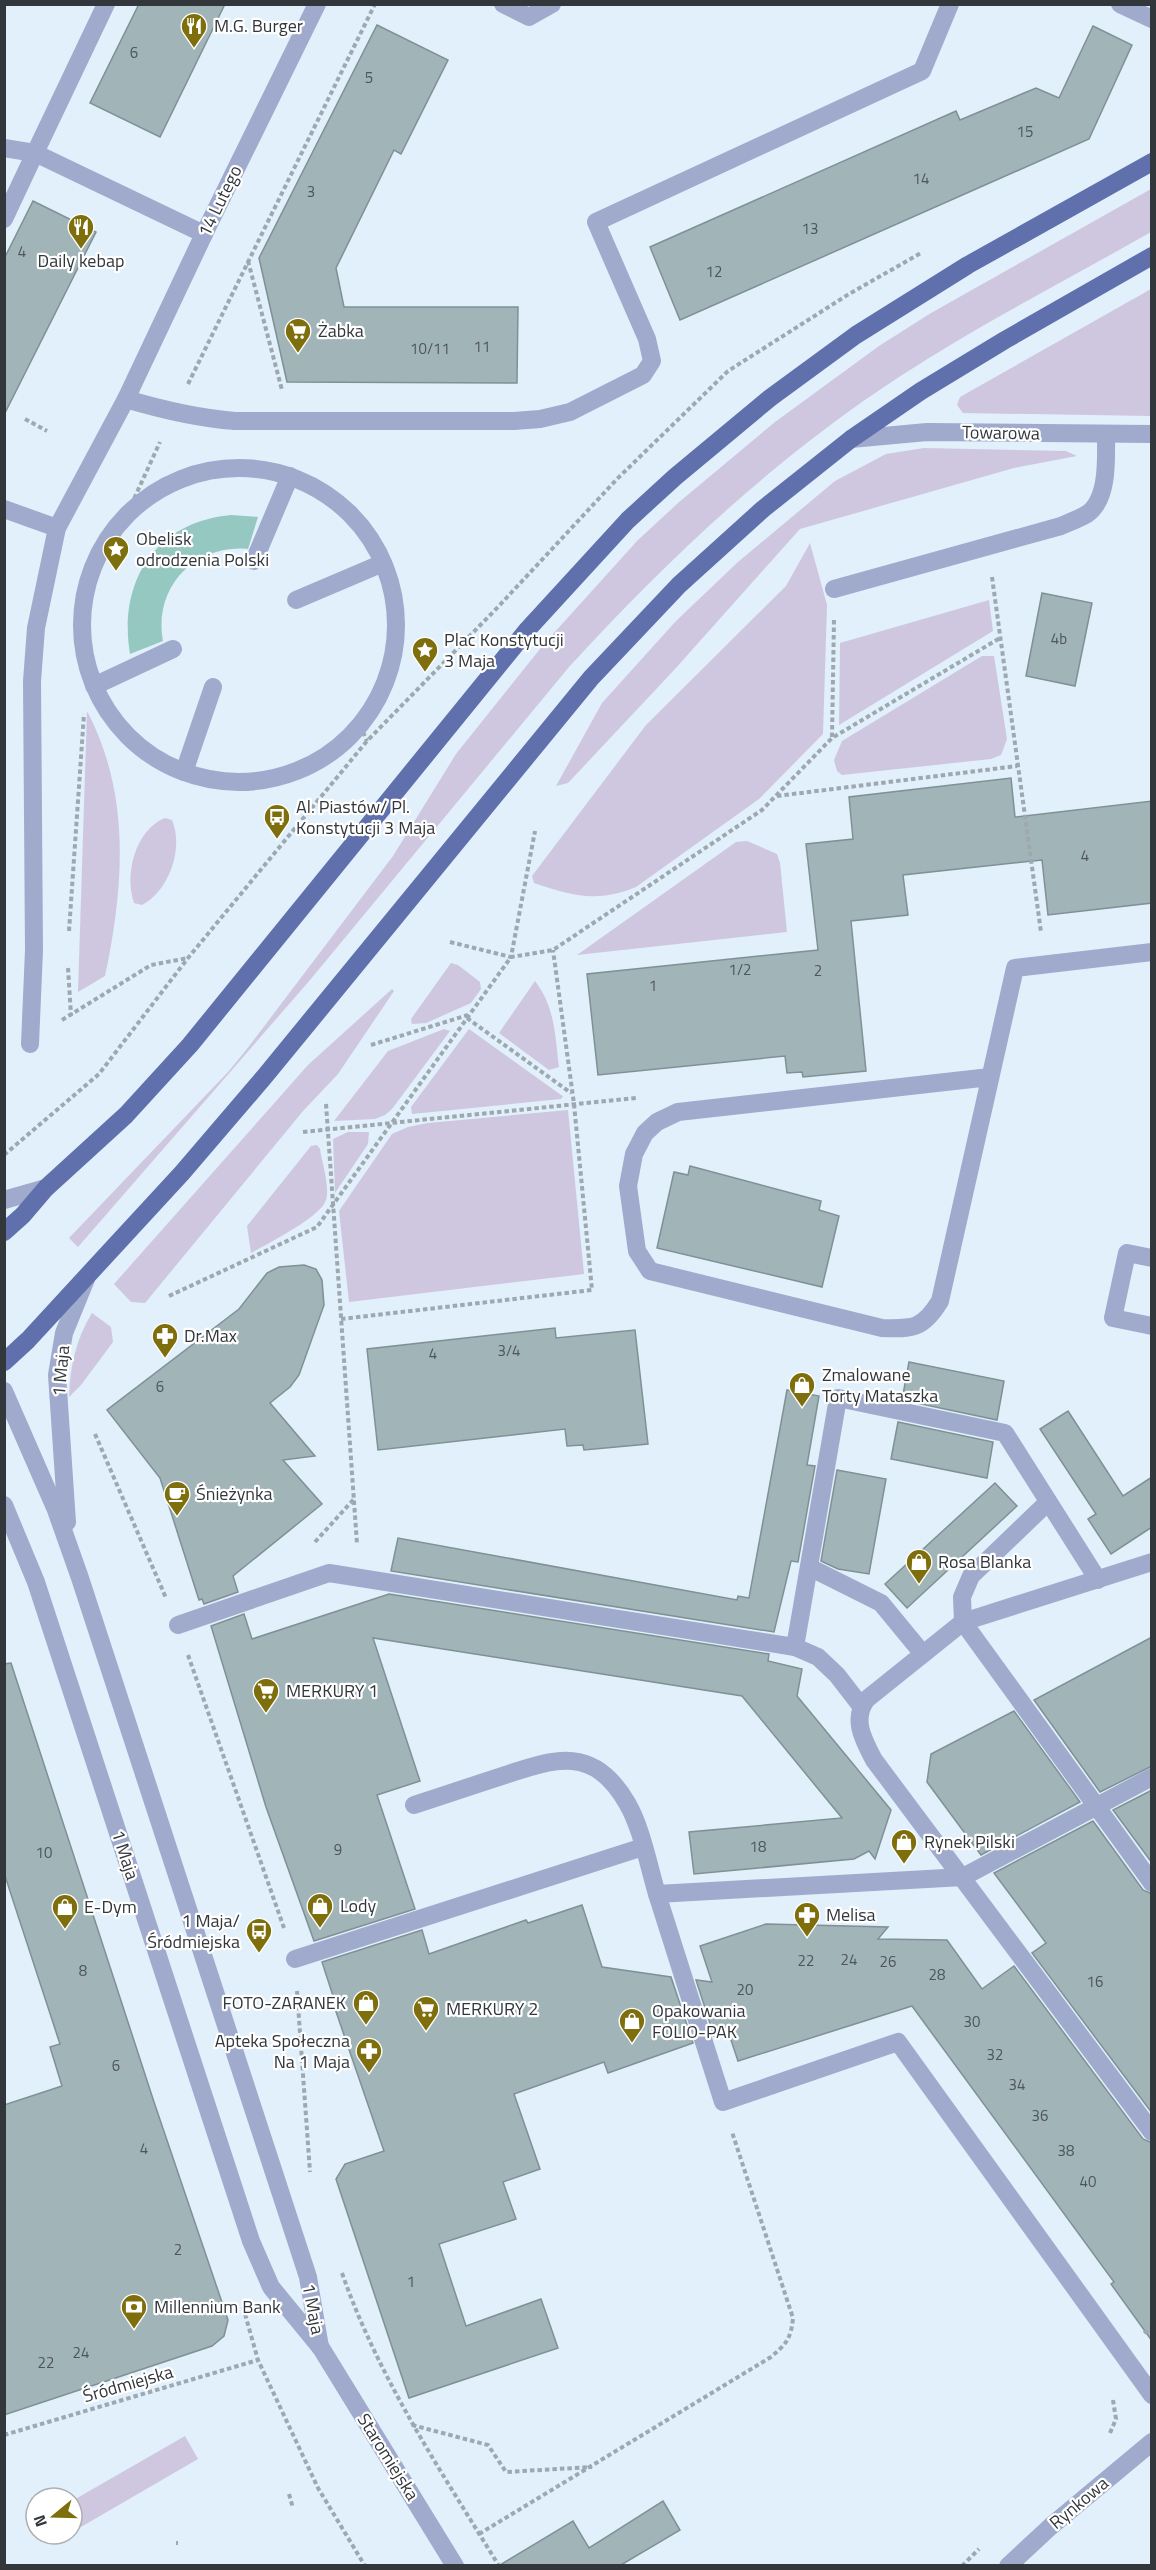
<svg xmlns="http://www.w3.org/2000/svg" width="1156" height="2570" font-family="'Titillium Web',sans-serif">
	<style>
		.green { fill: #cec7df }
		.water { fill: #95c8c0 }
		.building { fill: #a1b4b8; stroke: #7f9195; stroke-width: 1.5 }
		.lines { fill: none; stroke-linecap: round; stroke-linejoin: round }
		.path { stroke: #9da8b1; stroke-width: 4; stroke-dasharray: 4.5 3; stroke-linecap: butt }
		.minor { stroke: #9faacd; stroke-width: 18 }
		.major { stroke: #5f70ad; stroke-width: 18 }
		.labels { text-anchor: middle; stroke-width: 4.5; stroke-linejoin: round; paint-order: stroke }
		.number-label { font-size: 15px; fill: #4e565b }
		.poi-label { font-size: 18px; fill: #32373c; stroke: #fff; text-anchor: start }
		.street-label { font-size: 18px; fill: #32373c; stroke: #fff }
	</style>
	<rect width="100%" height="100%" fill="#e1f0fb"/>
	<g class="green">
		<path d="M1151,189V232C1067,280 980,324 899,377C775,458 669,558 569,667L310,980L78,1247L69,1238L229,1071L250,1045L393,856L456,754L544,644L637,541L678,503L775,422L879,346L931,313Z"/>
		<polygon points="1151,289 1151,416 963,413 957,405 960,397"/>
		<polygon points="924,448 1066,451 1077,456 1014,468 800,529 675,669 568,783 556,786 602,703 676,621 738,562 835,481 886,454"/>
		<path d="M810,543L827,605L823,734L759,799L636,887C598,903 572,896 534,883L532,876L646,725L786,586Z"/>
		<polygon points="989,600 993,631 839,725 840,643"/>
		<polygon points="982,656 994,656 1007,739 1001,755 991,759 842,775 837,771 834,760 842,741"/>
		<path d="M87,711C131,795 124,886 105,976L78,992Z"/>
		<path d="M165,818L172,820C184,848 169,891 142,905L134,903C124,875 135,830 165,818Z"/>
		<polygon points="747,841 777,854 780,863 787,932 577,955 736,842"/>
		<polygon points="451,963 458,965 480,982 481,989 471,1003 426,1023 412,1024 411,1019"/>
		<path d="M535,981C555,1007 555,1035 559,1067L549,1070L499,1033Z"/>
		<polygon points="392,989 394,991 338,1074 303,1111 150,1297 145,1303 131,1302 114,1284 308,1065"/>
		<polygon points="444,1029 450,1031 392,1109 385,1115 375,1119 334,1121 388,1051"/>
		<polygon points="469,1029 561,1095 563,1096 561,1099 412,1114 411,1107"/>
		<polygon points="568,1110 584,1274 349,1302 339,1211 392,1134 408,1127 428,1123"/>
		<polygon points="348,1132 369,1132 368,1144 335,1193 333,1139"/>
		<path d="M317,1145L320,1149C322,1163 330,1186 326,1200C321,1217 267,1244 251,1253L247,1226L311,1146Z"/>
		<path d="M92,1313L111,1327L113,1342L81,1385L69,1397C70,1366 76,1339 92,1313Z"/>
		<polygon points="185,2436 198,2459 74,2531 72,2501"/>
	</g>
	<path class="water" d="M231,515L258,517L248,549C194,544 153,588 163,641L130,654C118,582 155,522 231,515Z"/>
	<g class="building">
		<polygon points="139,4 225,4 160,137 90,103"/>
		<polygon points="377,25 448,60 401,154 394,150 336,268 344,307 518,307 517,383 287,382 259,258"/>
		<polygon points="1093,26 1132,45 1089,139 680,320 650,247 956,111 960,120 1036,88 1059,98"/>
		<polygon points="33,201 96,232 4,415 4,259"/>
		<polygon points="1042,593 1092,603 1075,686 1026,676"/>
		<polygon points="1011,778 1015,817 1152,801 1152,903 1048,915 1042,860 903,875 908,915 851,921 866,1071 803,1077 802,1072 787,1073 785,1056 598,1075 587,974 818,950 806,844 853,839 849,797"/>
		<polygon points="690,1166 821,1201 819,1210 839,1216 822,1287 657,1248 674,1172 688,1175"/>
		<polygon points="304,1265 316,1269 322,1280 324,1305 299,1375 290,1387 270,1403 315,1456 283,1460 322,1504 233,1576 238,1592 204,1604 202,1599 199,1600 160,1478 107,1410 239,1309 267,1273 279,1267"/>
		<polygon points="555,1328 556,1338 635,1330 648,1444 584,1450 583,1445 567,1446 565,1429 378,1450 367,1349"/>
		<polygon points="909,1362 1004,1381 997,1420 902,1400"/>
		<polygon points="787,1390 819,1396 807,1465 815,1466 798,1562 791,1561 774,1632 391,1571 398,1538 737,1600 738,1596 749,1598"/>
		<polygon points="1068,1411 1123,1496 1152,1477 1152,1527 1111,1554 1088,1519 1096,1514 1040,1429"/>
		<polygon points="898,1422 993,1442 987,1478 891,1459"/>
		<polygon points="837,1470 886,1479 869,1574 838,1569 821,1561"/>
		<polygon points="995,1483 1017,1506 907,1608 885,1584"/>
		<polygon points="389,1594 769,1654 768,1661 802,1669 797,1696 891,1810 875,1859 869,1851 854,1859 694,1874 689,1832 842,1818 742,1696 373,1638 420,1781 377,1795 415,1909 314,1941 266,1807 211,1626 244,1614 252,1639"/>
		<polygon points="1152,1637 1152,1766 1100,1792 1034,1700"/>
		<polygon points="11,1663 154,2102 228,2320 224,2336 212,2346 4,2415 4,2105 62,2086 50,2047 60,2044 4,1873 4,1664"/>
		<polygon points="1014,1711 1080,1802 981,1855 927,1782 931,1754"/>
		<polygon points="1152,1790 1152,1863 1113,1810"/>
		<polygon points="1093,1821 1143,1890 1152,1894 1152,2113 1032,1953 1046,1943 994,1873"/>
		<polygon points="582,1905 602,1967 671,1977 693,2043 608,2073 604,2062 514,2094 540,2169 503,2182 516,2219 439,2244 466,2326 541,2299 558,2348 409,2398 336,2179 345,2164 384,2151 333,2003 335,2002 322,1962 422,1930 429,1954 526,1920 528,1923"/>
		<polygon points="766,1924 888,1927 878,1939 947,1940 982,1989 1014,1966 1143,2139 1152,2143 1152,2341 1111,2284 1114,2282 912,2006 738,2061 728,2031 714,2036 696,1980 712,1982 700,1946"/>
		<polygon points="663,2501 680,2530 621,2565 500,2565 573,2521 589,2548"/>
	</g>
	<g class="lines">
		<g class="path">
			<polyline points="248,261 282,390"/>
			<polyline points="188,384 375,4"/>
			<polyline points="25,419 47,431"/>
			<polyline points="128,512 160,442"/>
			<polyline points="992,577 1041,932"/>
			<polyline points="82,623 84,656"/>
			<polyline points="360,725 367,741"/>
			<polyline points="832,737 834,619"/>
			<polyline points="777,796 1017,766"/>
			<polyline points="69,931 84,714"/>
			<polyline points="450,942 511,957 535,831"/>
			<polyline points="68,968 71,1015"/>
			<polyline points="467,1018 571,1093"/>
			<polyline points="62,1020 151,965 188,958"/>
			<polyline points="371,1045 468,1015"/>
			<polyline points="326,1104 357,1544"/>
			<polyline points="303,1132 636,1098"/>
			<polyline points="4,1155 99,1074 188,958 367,741 498,607 617,479 728,371 849,294 921,253"/>
			<polyline points="169,1296 317,1227 511,957 553,950 762,810 832,738 1000,638"/>
			<polyline points="341,1319 592,1290 574,1104 553,950"/>
			<polyline points="95,1434 166,1598"/>
			<polyline points="315,1542 354,1499"/>
			<polyline points="188,1655 284,1928"/>
			<polyline points="297,1991 310,2172"/>
			<path d="M342,2273C379,2379 441,2471 499,2566"/>
			<polyline points="243,2307 258,2360 318,2488 365,2566"/>
			<polyline points="1144,2333 1152,2327"/>
			<polyline points="412,2425 488,2445 506,2472 592,2467"/>
			<polyline points="1110,2433 1116,2419 1113,2400"/>
			<polyline points="4,2435 258,2360"/>
			<polyline points="289,2494 293,2508"/>
			<path d="M479,2534L771,2357C786,2344 791,2339 793,2318L732,2132"/>
			<polyline points="176,2543 178,2543"/>
			<polyline points="962,2566 979,2549"/>
		</g>
		<g class="minor">
			<polyline points="503,4 529,17 552,4"/>
			<polyline points="1120,4 1152,19"/>
			<polyline points="4,148 35,153 106,4"/>
			<polyline points="4,219 35,153 204,234"/>
			<path d="M126,399C163,410 197,418 235,421H514L540,419L570,412L643,375L652,361L647,339L596,222L922,71L950,4"/>
			<polyline points="851,439 927,432 1152,434"/>
			<circle cx="239" cy="625" r="157"/>
			<polyline points="4,509 57,528"/>
			<polyline points="254,561 290,476"/>
			<path d="M834,589L1061,526C1069,522 1079,519 1087,514C1109,499 1106,458 1106,434"/>
			<polyline points="296,600 383,563"/>
			<polyline points="94,686 173,649"/>
			<polyline points="184,772 213,687"/>
			<polyline points="30,1044 34,950 32,681 36,628 57,528 126,399 204,234 317,4"/>
			<path d="M990,1077L678,1112L657,1122L645,1133L634,1154L628,1186L637,1251L650,1271L882,1328C913,1329 923,1329 940,1301L1015,968L1152,952"/>
			<polyline points="4,1200 46,1188"/>
			<polyline points="1152,1258 1127,1253 1113,1318 1152,1326"/>
			<polyline points="4,1391 56,1510 80,1578 308,2277 320,2347"/>
			<polyline points="1048,1502 971,1576 962,1597 963,1622 1152,1883"/>
			<polyline points="4,1505 36,1582 251,2241 271,2287 321,2348 455,2566"/>
			<polyline points="67,1522 57,1375 64,1333 86,1279"/>
			<path d="M1152,1562L963,1622L867,1699C851,1719 864,1741 874,1760L1152,2132"/>
			<polyline points="809,1567 881,1603 923,1654"/>
			<polyline points="178,1625 329,1573 795,1647"/>
			<polyline points="861,1706 837,1675 818,1657 795,1647 838,1398 1005,1433 1098,1580"/>
			<polyline points="1152,1777 963,1877 657,1894 723,2102 898,2042 1152,2395"/>
			<path d="M414,1805C441,1796 469,1787 496,1778C551,1760 592,1742 627,1803C641,1826 649,1867 657,1894"/>
			<polyline points="295,1959 643,1847"/>
			<polyline points="1008,2566 1050,2527 1152,2442"/>
		</g>
		<g class="major">
			<polyline points="4,1232 23,1215 46,1188 126,1115 190,1045 528,629 628,520 675,477 770,398 856,335 968,265 1152,162"/>
			<polyline points="4,1362 28,1340 182,1173 265,1076 591,678 679,585 763,509 851,439 921,391 1005,340 1152,256"/>
		</g>
	</g>
	<defs>
		<g id="restaurant-pin" transform="scale(1.35)"><path d="M0 17L-7.5 6A9.5 9.5 0 1 1 7.5 6Z" fill="#7e6e0c" stroke="#fff"/><path d="M-5-6h1v4h1v-4h1v4h1v-4h1v5L-1.5 .5V6h-2V.5L-5-1ZM5-6V6H3V1.5H1.5Q1.5-4 5-6Z" fill="#fff"/></g>
		<g id="supermarket-pin" transform="scale(1.35)"><path d="M0 17L-7.5 6A9.5 9.5 0 1 1 7.5 6Z" fill="#7e6e0c" stroke="#fff"/><path d="M-6-5.5h2.5l.6 2H6L4.5 2H-2.5L-4.4-4H-6ZM-1.5 3.2a1.3 1.3 0 1 0 .1 0ZM3 3.2a1.3 1.3 0 1 0 .1 0Z" fill="#fff"/></g>
		<g id="sight-pin" transform="scale(1.35)"><path d="M0 17L-7.5 6A9.5 9.5 0 1 1 7.5 6Z" fill="#7e6e0c" stroke="#fff"/><path d="M0-6L1.8-2.2L6-1.7L2.9 1.2L3.7 5.4L0 3.3L-3.7 5.4L-2.9 1.2L-6-1.7L-1.8-2.2Z" fill="#fff"/></g>
		<g id="bus-pin" transform="scale(1.35)"><path d="M0 17L-7.5 6A9.5 9.5 0 1 1 7.5 6Z" fill="#7e6e0c" stroke="#fff"/><path d="M-5-6H5V4H4V6H2V4H-2V6H-4V4H-5ZM-3.5-4V0h7V-4ZM-3.5 1.2v1.5H-2V1.2ZM2 1.2v1.5H3.5V1.2Z" fill="#fff"/></g>
		<g id="pharmacy-pin" transform="scale(1.35)"><path d="M0 17L-7.5 6A9.5 9.5 0 1 1 7.5 6Z" fill="#7e6e0c" stroke="#fff"/><path d="M-2-6h4v4h4v4h-4v4h-4v-4h-4v-4h4Z" fill="#fff"/></g>
		<g id="shop-pin" transform="scale(1.35)"><path d="M0 17L-7.5 6A9.5 9.5 0 1 1 7.5 6Z" fill="#7e6e0c" stroke="#fff"/><path d="M-5-2.5h2.3a2.7 3.5 0 0 1 5.4 0H5L5.5 6h-11ZM-1.5-2.5h3a1.5 2.3 0 0 0-3 0Z" fill="#fff"/></g>
		<g id="cafe-pin" transform="scale(1.35)"><path d="M0 17L-7.5 6A9.5 9.5 0 1 1 7.5 6Z" fill="#7e6e0c" stroke="#fff"/><path d="M-5.5-4.5H6V0H3Q3 3.5 0 3.5H-2.5Q-5.5 3.5-5.5 0ZM3-3.2v2h1.7v-2ZM-6 4.5H4V6H-6Z" fill="#fff"/></g>
		<g id="bank-pin" transform="scale(1.35)"><path d="M0 17L-7.5 6A9.5 9.5 0 1 1 7.5 6Z" fill="#7e6e0c" stroke="#fff"/><path d="M-6-4H6V4H-6ZM0-2.3a2.3 2.3 0 1 0 0 4.6a2.3 2.3 0 1 0 0-4.6Z" fill="#fff"/></g>
	</defs>
	<g fill-rule="evenodd">
		<use href="#restaurant-pin" x="194" y="26"/>
		<use href="#restaurant-pin" x="81" y="227"/>
		<use href="#supermarket-pin" x="298" y="331"/>
		<use href="#sight-pin" x="116" y="549"/>
		<use href="#sight-pin" x="425" y="650"/>
		<use href="#bus-pin" x="277" y="817"/>
		<use href="#pharmacy-pin" x="165" y="1336"/>
		<use href="#shop-pin" x="802" y="1385"/>
		<use href="#cafe-pin" x="177" y="1494"/>
		<use href="#shop-pin" x="919" y="1562"/>
		<use href="#supermarket-pin" x="266" y="1691"/>
		<use href="#shop-pin" x="904" y="1842"/>
		<use href="#shop-pin" x="320" y="1906"/>
		<use href="#shop-pin" x="65" y="1907"/>
		<use href="#pharmacy-pin" x="807" y="1915"/>
		<use href="#bus-pin" x="259" y="1931"/>
		<use href="#shop-pin" x="366" y="2003"/>
		<use href="#supermarket-pin" x="426" y="2009"/>
		<use href="#shop-pin" x="632" y="2021"/>
		<use href="#pharmacy-pin" x="369" y="2051"/>
		<use href="#bank-pin" x="134" y="2307"/>
	</g>
	<g class="labels">
		<g class="number-label">
			<text x="134" y="58">6</text>
			<text x="369" y="83">5</text>
			<text x="1025" y="137">15</text>
			<text x="921" y="184">14</text>
			<text x="311" y="197">3</text>
			<text x="810" y="234">13</text>
			<text x="22" y="257">4</text>
			<text x="714" y="277">12</text>
			<text x="482" y="352">11</text>
			<text x="430" y="354">10/11</text>
			<text x="1059" y="644">4b</text>
			<text x="1085" y="861">4</text>
			<text x="740" y="975">1/2</text>
			<text x="818" y="976">2</text>
			<text x="653" y="991">1</text>
			<text x="509" y="1356">3/4</text>
			<text x="433" y="1359">4</text>
			<text x="160" y="1392">6</text>
			<text x="758" y="1852">18</text>
			<text x="338" y="1855">9</text>
			<text x="44" y="1858">10</text>
			<text x="849" y="1965">24</text>
			<text x="806" y="1966">22</text>
			<text x="888" y="1967">26</text>
			<text x="83" y="1976">8</text>
			<text x="937" y="1980">28</text>
			<text x="1095" y="1987">16</text>
			<text x="745" y="1995">20</text>
			<text x="972" y="2027">30</text>
			<text x="995" y="2060">32</text>
			<text x="116" y="2071">6</text>
			<text x="1017" y="2090">34</text>
			<text x="1040" y="2121">36</text>
			<text x="144" y="2154">4</text>
			<text x="1066" y="2156">38</text>
			<text x="1088" y="2187">40</text>
			<text x="178" y="2255">2</text>
			<text x="411" y="2287">1</text>
			<text x="81" y="2358">24</text>
			<text x="46" y="2368">22</text>
		</g>
		<g class="poi-label">
			<text x="214" y="32">M.G. Burger</text>
			<text x="81" y="267" text-anchor="middle">Daily kebap</text>
			<text x="318" y="337">Żabka</text>
			<text x="136" y="545">Obelisk<tspan x="136" dy="21">odrodzenia Polski</tspan></text>
			<text x="444" y="646">Plac Konstytucji<tspan x="444" dy="21">3 Maja</tspan></text>
			<text x="296" y="813">Al. Piastów/ Pl.<tspan x="296" dy="21">Konstytucji 3 Maja</tspan></text>
			<text x="184" y="1342">Dr.Max</text>
			<text x="822" y="1381">Zmalowane<tspan x="822" dy="21">Torty Mataszka</tspan></text>
			<text x="196" y="1500">Śnieżynka</text>
			<text x="938" y="1568">Rosa Blanka</text>
			<text x="286" y="1697">MERKURY 1</text>
			<text x="924" y="1848">Rynek Pilski</text>
			<text x="340" y="1912">Lody</text>
			<text x="84" y="1913">E-Dym</text>
			<text x="826" y="1921">Melisa</text>
			<text x="240" y="1927" text-anchor="end">1 Maja/<tspan x="240" dy="21">Śródmiejska</tspan></text>
			<text x="346" y="2009" text-anchor="end">FOTO-ZARANEK</text>
			<text x="446" y="2015">MERKURY 2</text>
			<text x="652" y="2017">Opakowania<tspan x="652" dy="21">FOLIO-PAK</tspan></text>
			<text x="350" y="2047" text-anchor="end">Apteka Społeczna<tspan x="350" dy="21">Na 1 Maja</tspan></text>
			<text x="154" y="2313">Millennium Bank</text>
		</g>
		<g class="street-label">
			<text transform="translate(220 201) rotate(-64)" y="6">14 Lutego</text>
			<text transform="translate(1001 433) rotate(1)" y="6">Towarowa</text>
			<text transform="translate(61 1371) rotate(-85)" y="6">1 Maja</text>
			<text transform="translate(125 1855) rotate(72)" y="6">1 Maja</text>
			<text transform="translate(313 2309) rotate(79)" y="6">1 Maja</text>
			<text transform="translate(128 2384) rotate(-16)" y="6">Śródmiejska</text>
			<text transform="translate(388 2457) rotate(58)" y="6">Staromiejska</text>
			<text transform="translate(1079 2503) rotate(-40)" y="6">Rynkowa</text>
		</g>
	</g>
	<rect width="1156" height="2570" fill="none" stroke="#32373c" stroke-width="12"/>
	<g transform="translate(54 2516) rotate(251)"><circle r="28" fill="#ffffff" stroke="#adafb1" stroke-width="1.5"/>
	<path d="M0-4.5L10 22L0 15L-10 22Z" fill="#7e6e0c"/>
	<text y="-9" font-size="16" font-weight="bold" text-anchor="middle" fill="#32373c">N</text>
	</g>
</svg>
